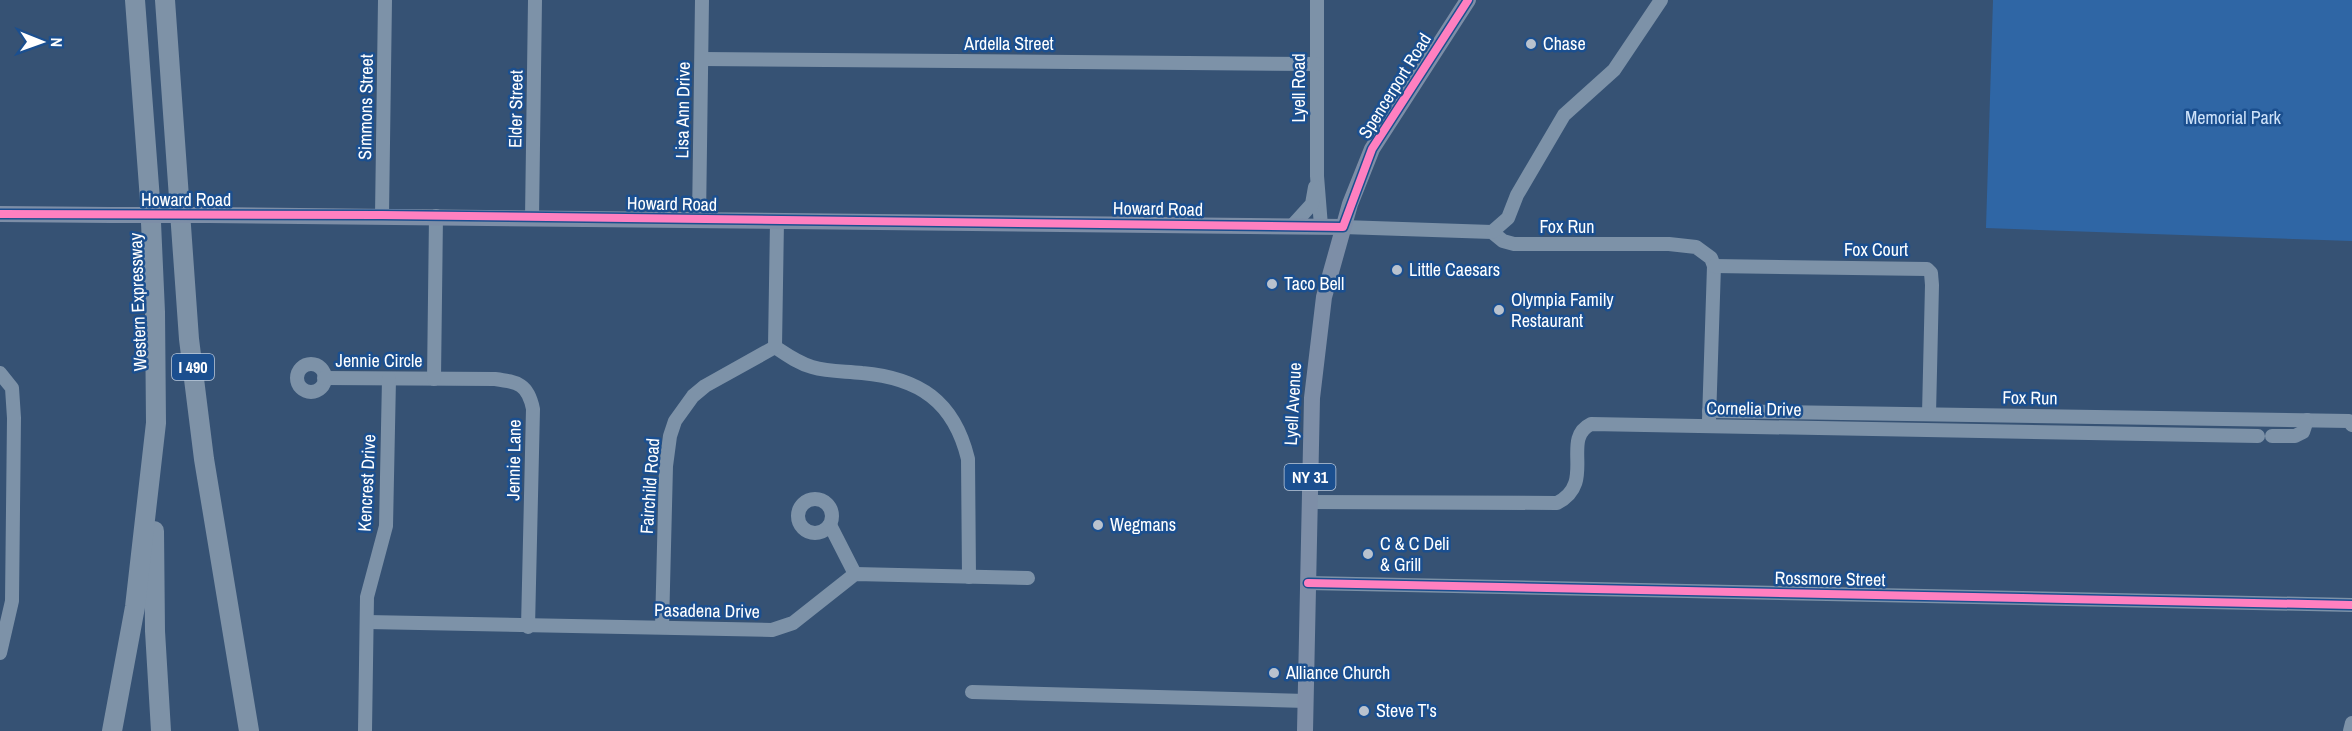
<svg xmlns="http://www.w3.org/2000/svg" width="2352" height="731" font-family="'Archivo Narrow',sans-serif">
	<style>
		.green { fill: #2f66a5 }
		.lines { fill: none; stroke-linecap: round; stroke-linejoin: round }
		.minor { stroke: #7d92a8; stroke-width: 14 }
		.major { stroke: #7d8ea7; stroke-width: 16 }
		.highway { stroke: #7e92a7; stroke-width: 20 }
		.major-bridge { stroke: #7d8ea7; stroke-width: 16 }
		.cycleway-casing { stroke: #1b4f8f; stroke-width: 11 }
		.cycleway { stroke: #ff80c0; stroke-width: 8 }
		.poi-dot { fill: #b9c2ce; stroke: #1b4f8f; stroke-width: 2 }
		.labels { text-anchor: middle; stroke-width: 5; stroke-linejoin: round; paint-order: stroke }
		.shield { fill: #1b4f8f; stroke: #bbcadd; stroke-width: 1.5 }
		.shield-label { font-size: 16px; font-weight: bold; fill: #fff }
		.street-label { font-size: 18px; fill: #fff; stroke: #1b4f8f }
		.poi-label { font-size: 18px; fill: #fff; stroke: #1b4f8f; text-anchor: start }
		.park-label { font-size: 18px; fill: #cfe3fa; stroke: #1b4f8f }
	</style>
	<rect width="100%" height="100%" fill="#365274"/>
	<polygon class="green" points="1993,0 2352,0 2352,241 1986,228"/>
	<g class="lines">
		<g class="minor">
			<polyline points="1317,0 1317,176 1321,226"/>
			<polyline points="702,59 1316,64"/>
			<polyline points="382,215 385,0"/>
			<polyline points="532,218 535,0"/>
			<polyline points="699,220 702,0"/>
			<polyline points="1292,226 1312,204 1315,187"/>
			<polyline points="1343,227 1492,232 1503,241 1514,244 1669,244 1696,247 1711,258 1714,266 1709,420"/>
			<polyline points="1492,232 1508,218 1517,195 1564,115 1614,70 1661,0"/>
			<polyline points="1714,266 1927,269 1931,273 1932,285 1929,414"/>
			<path d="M775,347C787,355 798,363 812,367C829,372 845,371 862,373C919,378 954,401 968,459L969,577"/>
			<circle cx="311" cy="378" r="14"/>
			<polyline points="0,373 12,388 14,418 12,601 0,653"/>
			<path d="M324,378L495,379C518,382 528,384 533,409L528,627"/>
			<polyline points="434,379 436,216"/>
			<polyline points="1709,411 2349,421 2352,425"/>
			<polyline points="2272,436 2295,436 2303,432 2307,420"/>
			<circle cx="815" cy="516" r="17"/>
			<path d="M1309,502L1557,503C1597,483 1560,439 1591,424L2258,436"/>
			<polyline points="830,525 855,574"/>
			<polyline points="1308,583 2352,605"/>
			<polyline points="367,622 772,630 793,623 855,574 1028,578"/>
			<polyline points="662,627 666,466 670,436 675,421 693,396 705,386 775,347 777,221"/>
			<polyline points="972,692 1306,701"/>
			<polyline points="365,731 367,597 386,526 389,379"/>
			<polyline points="2350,731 2352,723"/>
		</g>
		<g class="major">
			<polyline points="0,214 111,215"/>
			<polyline points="209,215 1343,227"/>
			<polyline points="1305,731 1312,398 1324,297 1350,204 1372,149 1468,0"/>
		</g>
		<g class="highway">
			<polyline points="165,0 189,339 204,459 249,731"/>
			<polyline points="154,531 155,631 161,731"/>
			<polyline points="112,731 135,607 156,423 155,312 150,200 135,0"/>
		</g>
		<polyline class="major-bridge" points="111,215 209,215"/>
		<g class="cycleway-casing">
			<g id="cycleway">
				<polyline points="0,214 382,215 1343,227 1372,149 1468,0"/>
				<polyline points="1308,583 2352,605"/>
			</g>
		</g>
		<use href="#cycleway" class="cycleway"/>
	</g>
	<g class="poi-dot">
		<circle cx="1531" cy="44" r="6"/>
		<circle cx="1397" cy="270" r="6"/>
		<circle cx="1272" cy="284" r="6"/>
		<circle cx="1499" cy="310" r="6"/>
		<circle cx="1098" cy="525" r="6"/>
		<circle cx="1368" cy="554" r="6"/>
		<circle cx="1274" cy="673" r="6"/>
		<circle cx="1364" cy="711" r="6"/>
	</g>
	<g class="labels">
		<g class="shield">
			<rect x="172" y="354" width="42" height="26" rx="4.5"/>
			<rect x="1284.5" y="464" width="51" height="26" rx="4.5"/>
		</g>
		<g class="shield-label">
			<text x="193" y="373">I 490</text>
			<text x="1310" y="483">NY 31</text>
		</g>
		<g class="street-label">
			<text x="1009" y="50">Ardella Street</text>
			<text transform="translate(1395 86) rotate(-58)" y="6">Spencerport Road</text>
			<text transform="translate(1299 88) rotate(-90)" y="6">Lyell Road</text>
			<text transform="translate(366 107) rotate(-89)" y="6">Simmons Street</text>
			<text transform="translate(516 109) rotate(-89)" y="6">Elder Street</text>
			<text transform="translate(683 110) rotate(-89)" y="6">Lisa Ann Drive</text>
			<text x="186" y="206">Howard Road</text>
			<text transform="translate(672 204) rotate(1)" y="6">Howard Road</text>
			<text transform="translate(1158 209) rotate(1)" y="6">Howard Road</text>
			<text x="1567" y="233">Fox Run</text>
			<text x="1876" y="256">Fox Court</text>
			<text transform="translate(138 302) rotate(-92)" y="6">Western Expressway</text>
			<text x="379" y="367">Jennie Circle</text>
			<text transform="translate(2030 398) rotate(1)" y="6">Fox Run</text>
			<text transform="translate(1293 404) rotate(-87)" y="6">Lyell Avenue</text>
			<text transform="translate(1754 409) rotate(1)" y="6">Cornelia Drive</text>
			<text transform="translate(514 460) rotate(-89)" y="6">Jennie Lane</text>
			<text transform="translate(367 483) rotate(-87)" y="6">Kencrest Drive</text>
			<text transform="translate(650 486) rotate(-86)" y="6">Fairchild Road</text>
			<text transform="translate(1830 579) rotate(1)" y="6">Rossmore Street</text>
			<text transform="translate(707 611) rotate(1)" y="6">Pasadena Drive</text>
		</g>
		<g class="poi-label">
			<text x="1543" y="50">Chase</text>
			<text x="1409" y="276">Little Caesars</text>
			<text x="1284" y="290">Taco Bell</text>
			<text x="1511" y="306">Olympia Family<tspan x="1511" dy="21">Restaurant</tspan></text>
			<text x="1110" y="531">Wegmans</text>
			<text x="1380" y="550">C &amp; C Deli<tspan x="1380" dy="21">&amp; Grill</tspan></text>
			<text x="1286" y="679">Alliance Church</text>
			<text x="1376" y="717">Steve T's</text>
		</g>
		<g class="park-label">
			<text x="2233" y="124">Memorial Park</text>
		</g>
	</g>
	<g transform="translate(42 42) rotate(91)" stroke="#1b4f8f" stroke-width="4.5" paint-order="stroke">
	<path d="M0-4.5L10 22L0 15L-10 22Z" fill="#ffffff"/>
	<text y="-9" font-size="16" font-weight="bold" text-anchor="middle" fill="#ffffff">N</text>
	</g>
</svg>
